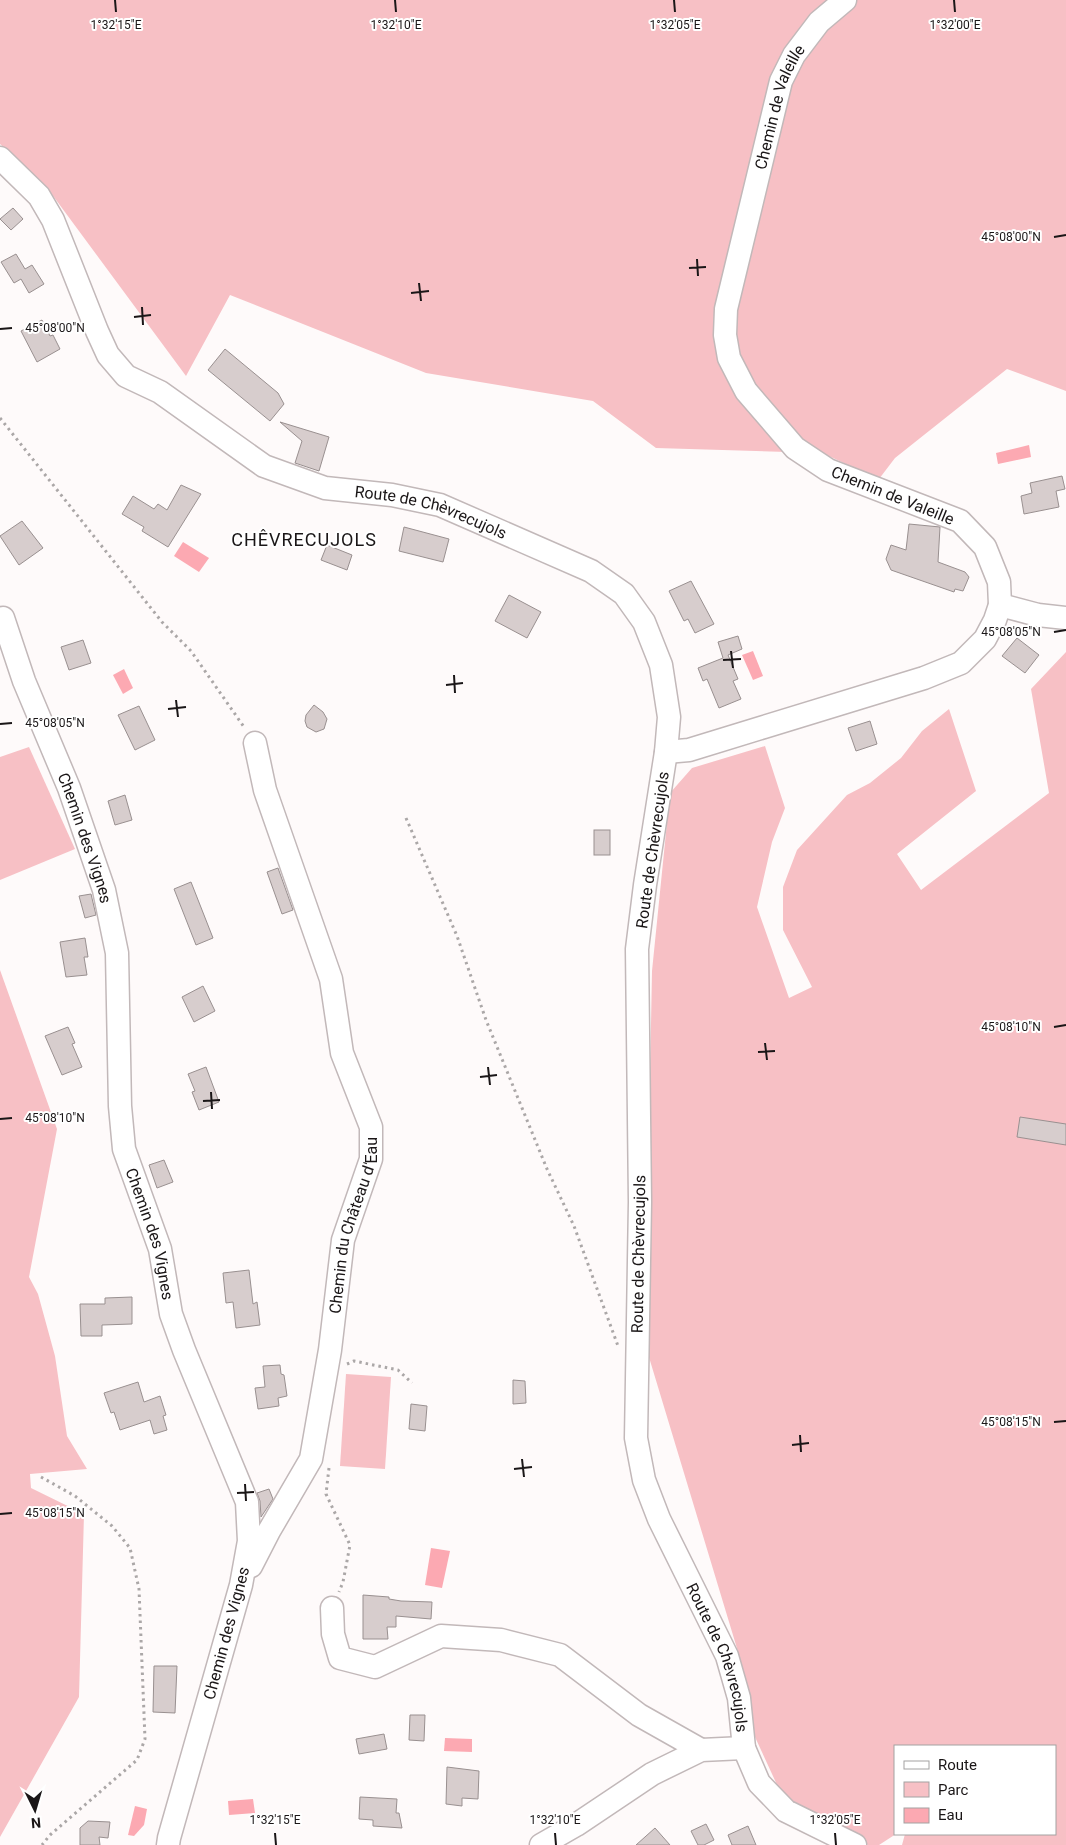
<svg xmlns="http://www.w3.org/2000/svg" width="1066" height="1845" font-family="Roboto,sans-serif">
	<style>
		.green { fill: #f7c0c5 }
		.water { fill: #fca9b2 }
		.building { fill: #d7cdcd; stroke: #999090 }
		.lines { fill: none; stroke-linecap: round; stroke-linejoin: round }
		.minor-casing { stroke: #c2b8b9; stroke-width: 25 }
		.path { stroke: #aba7a7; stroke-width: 3; stroke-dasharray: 2.5 4; stroke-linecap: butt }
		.minor { stroke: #fff; stroke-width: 22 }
		.ticks { fill: none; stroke: #1a1617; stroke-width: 2 }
		.labels { text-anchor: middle; stroke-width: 4; stroke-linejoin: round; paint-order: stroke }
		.street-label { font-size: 16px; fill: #1a1617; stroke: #fff }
		.neighbourhood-label { font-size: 18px; letter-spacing: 1px; fill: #1a1617; stroke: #fff }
		.ticks-label { font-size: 12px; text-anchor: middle; fill: #1a1617; stroke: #fff; stroke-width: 4; stroke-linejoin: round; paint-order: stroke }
	</style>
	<rect width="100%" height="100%" fill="#fefafa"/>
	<g class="green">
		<polygon points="0,0 1066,0 1066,391 1007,369 895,458 879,479 822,453 656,448 593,401 426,373 230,295 186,376 45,185 0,144"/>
		<polygon points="1066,652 1066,1845 902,1845 905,1834 1055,1834 1055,1746 895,1746 896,1834 879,1845 868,1845 784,1800 755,1737 739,1655 645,1344 652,971 670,793 692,768 765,746 785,808 772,842 757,907 789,998 812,987 783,930 783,887 797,850 847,795 870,783 901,758 922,731 949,709 976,791 897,854 921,890 1049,793 1031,689"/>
		<polygon points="29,747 75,849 0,880 0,757"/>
		<polygon points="0,970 57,1129 29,1277 38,1294 55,1356 67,1436 87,1469 30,1474 31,1488 84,1514 79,1697 0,1837"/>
		<polygon points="346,1374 391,1377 385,1469 340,1466"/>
	</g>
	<g class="water">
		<polygon points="1029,445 1031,457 998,464 996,453"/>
		<polygon points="183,542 209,558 199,572 174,556"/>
		<polygon points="753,651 763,676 753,680 742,655"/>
		<polygon points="124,669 133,688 123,694 113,675"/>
		<polygon points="431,1548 450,1551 442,1588 425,1585"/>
		<polygon points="445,1738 472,1739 472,1752 444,1751"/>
		<polygon points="253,1799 255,1813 229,1815 228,1801"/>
		<polygon points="135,1806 147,1809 144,1825 134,1836 128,1835"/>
	</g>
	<g class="building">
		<polygon points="13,208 23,219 11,230 0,219"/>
		<polygon points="16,254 25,269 32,265 44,284 29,293 21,279 14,283 1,262"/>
		<polygon points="42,320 50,336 53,335 60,349 37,362 21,331"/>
		<polygon points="225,349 278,393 284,404 270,421 208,370"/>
		<polygon points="280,422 329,437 319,471 295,463 302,441"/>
		<polygon points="1062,476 1065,489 1056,491 1059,507 1024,514 1021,496 1032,493 1030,483"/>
		<polygon points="181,485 201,494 168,547 142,531 144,527 122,514 133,496 154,509 158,504 167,510"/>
		<polygon points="22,521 43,548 19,565 0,536"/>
		<polygon points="909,524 940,527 938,562 965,572 969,577 963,591 955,589 954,592 891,570 886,559 891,545 906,550"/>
		<polygon points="404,527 449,539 443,562 399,551"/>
		<polygon points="327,545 352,555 347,570 321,560"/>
		<polygon points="691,581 714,624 695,633 688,619 684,621 669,591"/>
		<polygon points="509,595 541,612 527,638 495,621"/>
		<polygon points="738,636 742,649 728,655 738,679 733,681 741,699 719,708 707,679 703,681 698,668 723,658 718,642"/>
		<polygon points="1017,638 1039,655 1025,673 1002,656"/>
		<polygon points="83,640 91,663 69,670 61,647"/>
		<polygon points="314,705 323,712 327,719 324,729 316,732 307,727 305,721 306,715"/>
		<polygon points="139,706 155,740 135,750 118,715"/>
		<polygon points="870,721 877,744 856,751 848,728"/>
		<polygon points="125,795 132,820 115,825 108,801"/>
		<rect x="594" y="830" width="16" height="25"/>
		<polygon points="278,868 293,910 282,914 267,872"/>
		<polygon points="191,882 213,938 196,945 174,889"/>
		<polygon points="91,894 96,915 85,918 79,896"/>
		<polygon points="85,938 88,957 84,957 87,975 66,977 60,942"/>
		<polygon points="203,986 215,1011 194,1022 182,997"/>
		<polygon points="68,1027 75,1043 72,1044 82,1067 62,1075 45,1036"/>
		<polygon points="206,1067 219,1102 199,1110 192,1092 195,1091 188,1074"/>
		<polygon points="1020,1117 1066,1124 1066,1145 1017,1137"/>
		<polygon points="164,1160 173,1182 157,1188 149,1165"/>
		<polygon points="249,1270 253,1304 257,1302 260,1325 236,1328 233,1302 226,1303 223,1273"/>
		<polygon points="132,1297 132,1324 102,1325 102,1336 81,1336 80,1304 105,1304 105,1298"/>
		<polygon points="280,1365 281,1374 284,1375 287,1396 278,1398 279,1406 258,1409 255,1388 265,1387 263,1366"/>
		<polygon points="513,1380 525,1381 526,1403 513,1404"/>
		<polygon points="138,1382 144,1402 160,1396 166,1415 163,1416 167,1430 154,1434 150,1420 120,1430 114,1412 111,1413 104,1393"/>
		<polygon points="411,1404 427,1406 425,1431 409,1429"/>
		<polygon points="269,1489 273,1499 261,1517 260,1501 257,1493"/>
		<polygon points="363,1595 389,1597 389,1599 401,1601 432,1602 431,1619 396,1616 396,1627 387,1627 388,1639 363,1639"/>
		<polygon points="154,1666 177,1666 175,1713 153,1712"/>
		<polygon points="410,1715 425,1715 424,1741 409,1740"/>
		<polygon points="384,1734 387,1749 359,1754 356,1739"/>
		<polygon points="447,1767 479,1771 478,1799 462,1798 462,1806 446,1804"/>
		<polygon points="360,1797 397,1799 396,1813 399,1813 402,1828 373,1826 373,1820 359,1819"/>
		<polygon points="88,1821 110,1822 108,1838 99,1837 100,1845 80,1845 80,1828"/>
		<polygon points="706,1824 714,1840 704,1845 698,1845 691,1831"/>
		<polygon points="748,1826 756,1845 732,1845 728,1835"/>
		<polygon points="655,1828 670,1845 636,1845"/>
	</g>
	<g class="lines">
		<g class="minor-casing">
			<g id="minor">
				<path id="s1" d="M0,158L39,196L53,220L97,331L108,355L126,376L160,392L264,466L325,488L392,495L440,505L591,571L624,594L644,622L661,665L669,717L666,752L645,885L637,949L640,1202L636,1438L644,1480L659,1519L727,1656L739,1698L744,1748L759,1783L786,1811L855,1845"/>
				<polyline points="1000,605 1038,615 1066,618"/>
				<path id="s2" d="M3,618L24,681L69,788L104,890L117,953L120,1106L124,1149L160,1249L171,1314L184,1350L247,1502L249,1541L241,1585L169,1838L168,1845"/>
				<path id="s3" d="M666,752L689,750L764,727L924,678L961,663L985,639L995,620L1000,605L999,582L985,547L960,521L828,470L795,448L746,391L729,358L725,335L726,309L781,81L794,55L819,22L845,0"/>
				<path id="s4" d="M251,1566L269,1531L311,1459L330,1350L343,1240L371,1159V1127L342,1053L331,979L265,790L255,743"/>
				<polyline points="332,1608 333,1634 340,1658 375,1667 441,1636 501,1640 560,1655 639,1715 701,1750"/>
				<polyline points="541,1845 576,1825 652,1774 701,1750 744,1748"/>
			</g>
		</g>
		<g class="path">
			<polyline points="0,418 162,622 191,651 244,727"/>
			<polyline points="406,818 457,936 486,1020 547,1169 574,1226 618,1346"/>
			<polyline points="347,1364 354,1361 398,1370 412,1383"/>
			<polyline points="329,1468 326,1494 350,1545 343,1582 339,1592"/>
			<polyline points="41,1477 75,1496 112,1526 130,1548 139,1589 145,1739 137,1760 50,1835 42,1845"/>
		</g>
		<use href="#minor" class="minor"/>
	</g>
	<path class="ticks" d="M115,0L116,12M395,0L396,12M674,0L675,12M954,0L955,12M1054,237L1066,235M697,259L698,276M689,268L706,267M419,283L421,301M411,293L429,291M142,307L143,325M134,317L151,315M0,329L12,328M1054,632L1066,630M731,651L733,668M723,660L741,659M454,675L455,693M446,685L463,683M176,700L178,717M168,709L186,707M0,724L12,723M1054,1027L1066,1025M765,1043L767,1060M758,1052L775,1051M488,1067L490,1085M480,1077L497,1075M211,1092L212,1109M203,1101L220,1100M0,1119L12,1118M1054,1422L1066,1421M800,1435L801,1452M792,1445L809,1443M522,1459L524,1477M514,1469L532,1467M245,1484L246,1501M237,1493L254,1492M0,1514L12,1513M275,1833L276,1845M555,1833L556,1845M835,1833L836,1845"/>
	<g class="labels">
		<g class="street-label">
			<text dy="6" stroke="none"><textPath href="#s3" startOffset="1029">Chemin de Valeille</textPath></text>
			<text transform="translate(893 495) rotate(22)" y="6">Chemin de Valeille</text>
			<text dy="6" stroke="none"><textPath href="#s1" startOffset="595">Route de Chèvrecujols</textPath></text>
			<text dy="6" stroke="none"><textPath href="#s2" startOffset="235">Chemin des Vignes</textPath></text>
			<text transform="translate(652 850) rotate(-82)" y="6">Route de Chèvrecujols</text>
			<text dy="6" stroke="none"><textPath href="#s4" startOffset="361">Chemin du Château d'Eau</textPath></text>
			<text dy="6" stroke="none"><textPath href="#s2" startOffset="640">Chemin des Vignes</textPath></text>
			<text transform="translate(638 1254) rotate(-89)" y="6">Route de Chèvrecujols</text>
			<text transform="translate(226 1633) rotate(-75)" y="6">Chemin des Vignes</text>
			<text dy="6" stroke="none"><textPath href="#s1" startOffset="1900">Route de Chèvrecujols</textPath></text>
		</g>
		<g class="neighbourhood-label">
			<text x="304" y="546">CHÊVRECUJOLS</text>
		</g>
	</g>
	<g class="ticks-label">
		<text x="955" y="29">1°32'00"E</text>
		<text x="116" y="29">1°32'15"E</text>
		<text x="396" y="29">1°32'10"E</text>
		<text x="675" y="29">1°32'05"E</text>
		<text x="1011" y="241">45°08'00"N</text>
		<text x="55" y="332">45°08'00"N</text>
		<text x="1011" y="636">45°08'05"N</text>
		<text x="55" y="727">45°08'05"N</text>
		<text x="1011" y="1031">45°08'10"N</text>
		<text x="55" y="1122">45°08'10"N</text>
		<text x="1011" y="1426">45°08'15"N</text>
		<text x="55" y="1517">45°08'15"N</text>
		<text x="275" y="1824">1°32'15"E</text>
		<text x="555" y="1824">1°32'10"E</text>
		<text x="835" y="1824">1°32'05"E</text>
	</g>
	<rect x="894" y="1745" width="162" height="90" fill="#ffffff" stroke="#a3a2a2"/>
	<rect x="904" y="1761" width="25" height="8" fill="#ffffff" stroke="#a3a2a2"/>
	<text x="938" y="1770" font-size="15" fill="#1a1617">Route</text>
	<rect x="904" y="1782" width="25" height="15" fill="#f7c0c5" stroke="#a3a2a2"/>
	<text x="938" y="1795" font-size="15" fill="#1a1617">Parc</text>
	<rect x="904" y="1808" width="25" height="15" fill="#fca9b2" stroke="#a3a2a2"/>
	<text x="938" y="1820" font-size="15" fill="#1a1617">Eau</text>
	<g transform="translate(35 1810) rotate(175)" stroke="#ffffff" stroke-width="4" paint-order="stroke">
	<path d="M0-4L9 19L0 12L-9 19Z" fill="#1a1617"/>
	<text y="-8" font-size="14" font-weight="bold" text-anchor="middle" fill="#1a1617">N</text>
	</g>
</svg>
